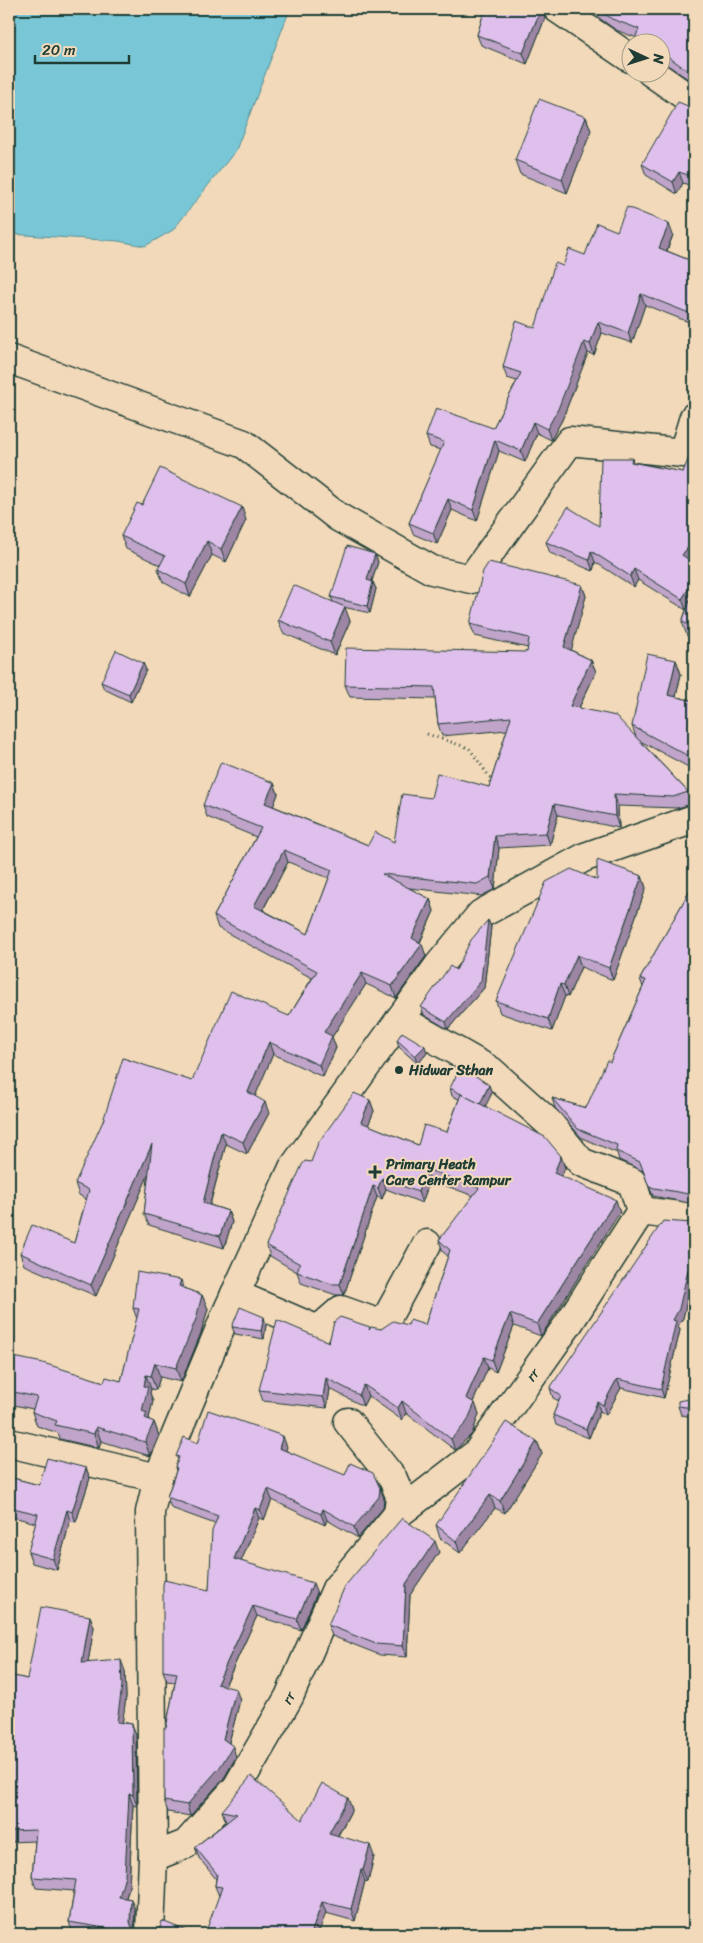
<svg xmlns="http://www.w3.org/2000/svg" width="703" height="1943" font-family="Sriracha,sans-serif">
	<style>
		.water { fill: #79c7d6; stroke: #559095 }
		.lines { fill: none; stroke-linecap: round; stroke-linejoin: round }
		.minor-casing { stroke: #1f3d34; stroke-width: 31 }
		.path { stroke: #1f3d34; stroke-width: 3; stroke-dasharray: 1 4; stroke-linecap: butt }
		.minor { stroke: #f2d9ba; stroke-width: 28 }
		.wall { fill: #c0a4ca; stroke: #1f3d34; fill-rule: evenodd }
		.shaded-wall { fill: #9c86a4; stroke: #1f3d34 }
		.building { fill: #dfbfeb; stroke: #1f3d34; fill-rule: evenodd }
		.poi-dot { fill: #1f3d34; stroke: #f2d9ba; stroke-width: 2 }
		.labels { text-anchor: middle; stroke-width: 4; stroke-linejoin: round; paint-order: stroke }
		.poi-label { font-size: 14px; font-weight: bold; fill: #1f3d34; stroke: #f2d9ba; text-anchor: start }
		.street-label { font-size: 14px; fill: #1f3d34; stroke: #f2d9ba }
	</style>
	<rect width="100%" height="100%" fill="#f2d9ba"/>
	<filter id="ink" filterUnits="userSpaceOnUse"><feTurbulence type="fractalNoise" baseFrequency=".02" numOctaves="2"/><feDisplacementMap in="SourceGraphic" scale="10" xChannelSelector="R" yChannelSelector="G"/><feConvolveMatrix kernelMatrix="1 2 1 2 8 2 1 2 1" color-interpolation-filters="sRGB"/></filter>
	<g filter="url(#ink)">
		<polygon class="water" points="9,9 290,9 236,150 173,230 145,246 118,241 9,234"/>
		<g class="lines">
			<g class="minor-casing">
				<g id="minor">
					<polyline points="558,9 630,58"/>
					<polyline points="651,72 694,102"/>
					<polyline points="9,359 244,444 338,517 432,570 471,579 570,441 683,453 694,417"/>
					<polyline points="400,1019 491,1071 549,1123 581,1162 632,1182 641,1211"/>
					<polyline points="235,1294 318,1330 341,1310 383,1325 427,1244"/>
					<path id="s1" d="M348,1422L393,1479L400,1496L398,1514L477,1453L567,1326L641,1211L694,1218"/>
					<polyline points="9,1443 158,1478"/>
					<path id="s2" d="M153,1857L186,1844L237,1787L289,1697L336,1589L398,1514"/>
					<polyline points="150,1934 153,1857 150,1512 158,1478 226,1314 293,1168 439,965 481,914 585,857 694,819"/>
				</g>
			</g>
			<polyline class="path" points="427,734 469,748 491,779 487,790"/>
			<use href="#minor" class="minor"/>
		</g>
		<g class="wall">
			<polygon points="485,9 543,9 545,18 527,64 481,45 477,35"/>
			<polygon points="596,9 694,9 694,83 660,60 660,42 639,42 637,38 616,30 599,18"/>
			<polygon points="694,105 694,187 683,183 677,194 646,175 642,164 688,106"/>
			<polygon points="586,117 591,131 567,193 520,174 515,160"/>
			<polygon points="617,231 673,235 667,251 694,262 694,324 645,305 632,343 602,333 594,355 588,353 562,420 551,440 537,433 525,462 499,451 477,521 452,510 437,544 413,534 409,523 441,450 430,447 426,436 493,428 517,381 507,378 503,367 535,328 563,266 585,255"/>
			<polygon points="632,458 633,462 683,472 691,561 694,563 694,639 687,636 682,622 686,610 638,580 634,587 595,562 593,571 550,553 546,542 599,526"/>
			<polygon points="142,505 246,520 226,562 212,555 190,597 163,582 158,569 160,565 126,549 121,536"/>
			<polygon points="375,554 378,562 372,581 373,582 376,589 370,613 343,607 350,621 335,655 283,633 278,620 333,602 331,597"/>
			<path d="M582,585L586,596L571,650L591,660L596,672L579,708L636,737L632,726L676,660L681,674L676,697L694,701V770L640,741L688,792L692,804L677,808L618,806L619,828L558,815L550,845L499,848L495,889L481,896L409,888L430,899L434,911L420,943L426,956L396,998L366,984L332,1037L336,1048L323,1077L273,1054L255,1096L269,1113L247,1154L226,1144L210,1205L228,1211L232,1222L224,1248L149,1225L144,1214L149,1173L96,1296L24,1265L20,1253L74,1243L86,1199L79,1195L75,1183L192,1081L289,1016L312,978L218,928L214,916L256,837L207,817L203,805L274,783L278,794L273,806L368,845L394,842L431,798L489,787L507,730L442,736L438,724L435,699L350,697L345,685L527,652L528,648L475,636L470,624ZM288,862L329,878L308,934L263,910Z"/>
			<polygon points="143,663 146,670 131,702 104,689 101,682"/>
			<polygon points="642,876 646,888 613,980 581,967 568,997 565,996 552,1031 500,1013 496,1001 597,880"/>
			<polygon points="694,883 694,1204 653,1196 643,1171 619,1160 617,1153 582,1138 555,1108 552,1098 586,1108 610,1062 643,987 640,979"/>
			<polygon points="488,920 491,927 484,988 448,1029 424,1015 421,1007 456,970"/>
			<polygon points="397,1040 427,1053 418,1064 399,1047"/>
			<polygon points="450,1088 492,1093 485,1106 561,1156 565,1168 561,1177 620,1212 541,1336 514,1326 496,1372 488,1368 473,1402 479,1414 472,1434 455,1450 406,1413 402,1420 368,1396 363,1406 330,1389 327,1408 263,1401 259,1390 329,1342 370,1328 381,1329 408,1325 425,1325 448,1256 443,1252 439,1240 474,1196 430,1180 422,1203 386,1189 382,1199 377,1197 344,1295 336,1295 301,1283 297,1272 270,1256 266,1245 311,1162 370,1100 374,1111 368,1125 418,1145 447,1132 459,1099 452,1096"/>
			<polygon points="690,1285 683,1318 678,1326 680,1330 664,1398 621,1388 606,1415 600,1411 589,1438 556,1425 553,1415 559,1401 553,1398 550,1388"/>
			<polygon points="183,1288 202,1295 208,1309 201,1333 181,1382 160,1377 156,1390 151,1389 150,1393 153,1401 149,1418 149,1420 154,1422 159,1436 150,1456 101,1441 99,1448 60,1439 58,1433 37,1426 32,1412 33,1409 9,1404 9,1356 104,1382 121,1381 137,1319 133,1308"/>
			<polygon points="266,1325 264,1339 235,1334 232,1327"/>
			<polygon points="694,1398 694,1417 681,1415 678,1406"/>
			<polygon points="537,1441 542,1454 505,1513 495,1508 460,1553 440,1538 436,1525"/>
			<polygon points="198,1443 287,1447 285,1450 384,1498 383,1508 358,1538 327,1520 325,1525 272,1500 264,1520 259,1518 241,1561 317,1593 301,1630 257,1616 225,1686 240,1700 229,1743 236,1757 224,1778 190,1816 168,1812 164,1801 166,1728 175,1682 167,1681 163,1671 209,1590 215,1524 171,1508 167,1497 176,1471 175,1467 178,1460 176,1456"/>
			<polygon points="86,1468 90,1478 76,1522 70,1521 57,1570 32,1563 28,1552 36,1523 9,1516 9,1477 39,1485"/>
			<polygon points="439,1552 410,1595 407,1657 380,1655 332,1636 328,1625"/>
			<polygon points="90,1616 94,1627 88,1662 125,1671 126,1697 122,1722 132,1724 136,1735 137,1806 133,1805 129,1887 126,1898 131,1899 135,1910 135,1934 82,1934 73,1933 69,1922 74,1891 36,1888 32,1877 35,1841 9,1842 9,1733 11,1718 9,1718 9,1675 27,1679"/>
			<polygon points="352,1809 338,1836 374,1856 368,1882 365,1881 355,1921 326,1913 219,1896 215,1886 216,1879 199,1858 195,1847 226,1822 222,1811 302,1820"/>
		</g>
		<g class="shaded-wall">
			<polygon points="541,9 543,9 545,18 527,64 523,53"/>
			<polygon points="586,117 591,131 567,193 562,179"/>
			<polygon points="679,172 683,183 677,194 673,182"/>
			<polygon points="669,224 673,235 663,259 659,248"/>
			<polygon points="641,294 645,305 632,343 628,333"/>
			<polygon points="598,322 602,333 594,355 590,344"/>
			<polygon points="584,342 588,353 562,420 551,440 547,429"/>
			<polygon points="533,422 537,433 525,462 521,451"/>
			<polygon points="495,440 499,451 477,521 473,510"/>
			<polygon points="448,499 452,510 437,544 433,533"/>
			<polygon points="242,507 246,520 226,562 221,549"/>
			<polygon points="694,540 694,556 686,566 682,555"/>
			<polygon points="207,541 212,555 190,597 186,584"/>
			<polygon points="591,551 595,562 593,571 589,560"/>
			<polygon points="375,554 378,562 370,587 367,580"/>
			<polygon points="634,569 638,580 634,587 630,576"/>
			<polygon points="694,580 694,597 686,610 682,599"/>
			<polygon points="373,582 376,589 370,613 367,606"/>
			<polygon points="582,585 586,596 569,659 564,647"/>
			<polygon points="345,607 350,621 335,655 330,642"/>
			<polygon points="591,660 596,672 574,718 570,706"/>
			<polygon points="676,660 681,674 673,709 668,695"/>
			<polygon points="143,663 146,670 131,702 129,694"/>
			<polygon points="274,783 278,794 270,815 265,803"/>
			<polygon points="614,794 618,806 619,828 615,816"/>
			<polygon points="554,804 558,815 550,845 546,833"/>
			<polygon points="495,836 499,848 495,889 490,877"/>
			<polygon points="284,850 288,862 259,917 254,906"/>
			<polygon points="642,876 646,888 613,980 609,968"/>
			<polygon points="430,899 434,911 416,950 412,938"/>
			<polygon points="488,920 491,927 484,988 448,1029 446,1022"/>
			<polygon points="422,944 426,956 396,998 392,986"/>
			<polygon points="577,955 581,967 568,997 564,985"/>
			<polygon points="362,973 366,984 332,1037 336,1048 323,1077 319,1065 324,1032"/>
			<polygon points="560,984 565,996 552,1031 548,1019"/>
			<polygon points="269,1042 273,1054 252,1104 248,1092"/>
			<polygon points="425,1046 427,1053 418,1064 415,1056"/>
			<polygon points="489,1085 492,1093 483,1111 480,1104"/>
			<polygon points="370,1100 374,1111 365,1133 361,1122"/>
			<polygon points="265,1102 269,1113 247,1154 243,1142"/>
			<polygon points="221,1132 226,1144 207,1215 203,1203"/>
			<polygon points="152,1144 157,1155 96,1296 91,1285"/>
			<polygon points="561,1156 565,1168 558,1185 554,1173"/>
			<polygon points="426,1169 430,1180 422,1203 418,1192"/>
			<polygon points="382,1178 386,1189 382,1199 378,1188"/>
			<polygon points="373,1186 377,1197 344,1295 340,1284"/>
			<polygon points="616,1200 620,1212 541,1336 537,1324"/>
			<polygon points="228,1211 232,1222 224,1248 220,1236"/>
			<polygon points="688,1270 692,1279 683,1318 678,1326 680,1330 664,1398 661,1389 673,1320"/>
			<polygon points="181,1280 186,1294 179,1286"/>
			<polygon points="694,1282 694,1297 691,1288"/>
			<polygon points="202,1295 208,1309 201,1333 181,1382 176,1368"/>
			<polygon points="510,1314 514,1326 496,1372 492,1360"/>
			<polygon points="264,1317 266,1325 264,1339 261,1331"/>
			<polygon points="484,1357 488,1368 470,1409 466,1398"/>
			<polygon points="155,1363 160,1377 156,1390 151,1376"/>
			<polygon points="146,1375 151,1389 150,1393 153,1401 149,1418 152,1427 154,1422 159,1436 150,1456 145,1442 142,1411 144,1386"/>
			<polygon points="326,1378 330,1389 327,1408 323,1397"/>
			<polygon points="617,1379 621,1388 606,1415 603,1405"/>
			<polygon points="364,1385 368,1396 363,1406 359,1395"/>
			<polygon points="402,1401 406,1413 402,1420 398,1408"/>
			<polygon points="597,1402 600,1411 589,1438 586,1429"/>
			<polygon points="475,1403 479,1414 472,1434 455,1450 451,1439"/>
			<polygon points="96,1427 101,1441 99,1448 94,1434"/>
			<polygon points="283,1436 287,1447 283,1458 279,1448"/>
			<polygon points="537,1441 542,1454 505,1513 500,1501"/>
			<polygon points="86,1468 90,1478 76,1522 72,1512"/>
			<polygon points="380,1488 384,1498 383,1508 358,1538 354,1527"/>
			<polygon points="268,1489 272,1500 264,1520 260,1510"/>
			<polygon points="490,1495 495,1508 460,1553 456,1541"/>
			<polygon points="255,1508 259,1518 238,1569 234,1559"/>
			<polygon points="323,1509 327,1520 325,1525 321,1514"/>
			<polygon points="67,1510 70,1521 57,1570 53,1559"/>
			<polygon points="435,1541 439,1552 410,1595 407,1657 403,1646 406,1584"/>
			<polygon points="313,1583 317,1593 301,1630 297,1619"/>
			<polygon points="253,1606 257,1616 221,1694 217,1684"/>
			<polygon points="90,1616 94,1627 86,1674 82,1663"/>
			<polygon points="121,1660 125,1671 126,1697 121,1733 117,1722"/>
			<polygon points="236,1689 240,1700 227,1750 223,1739"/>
			<polygon points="132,1724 136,1735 137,1806 133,1795"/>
			<polygon points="233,1746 236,1757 224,1778 190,1816 187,1805"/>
			<polygon points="129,1794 133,1805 129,1887 123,1908 119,1897"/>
			<polygon points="348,1798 352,1809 333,1844 329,1833"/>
			<polygon points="370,1845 374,1856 368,1882 363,1870"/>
			<polygon points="361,1870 365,1881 355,1921 351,1909"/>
			<polygon points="131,1899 135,1910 134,1933 130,1922"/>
			<polygon points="322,1902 326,1913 318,1934 311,1934"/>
		</g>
		<g class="building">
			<polygon points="485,9 541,9 523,53 477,35"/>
			<polygon points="598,9 694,9 694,75 660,51 660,42 639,42 636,36 639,29 612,19"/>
			<polygon points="539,99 586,117 562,179 515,160"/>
			<polygon points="678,102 688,106 694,105 694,146 692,149 694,150 694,177 679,172 673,182 642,164"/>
			<polygon points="627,207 669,224 659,248 694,262 694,315 641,294 628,333 598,322 590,344 584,342 558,409 547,429 533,422 521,451 495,440 473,510 448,499 433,533 409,523 444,442 426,436 436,408 493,428 521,373 503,367 516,321 535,328 555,263 563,266 569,249 585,255 597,223 617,231"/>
			<polygon points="694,445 694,540 682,555 694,563 694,580 682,599 634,569 630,576 591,551 589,560 546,542 568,507 599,526 601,458 632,458 631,462 683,472"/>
			<polygon points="160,468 242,507 221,549 207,541 186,584 158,569 165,556 121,536 137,503 142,505"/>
			<polygon points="347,546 375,554 367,580 373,582 367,606 331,597"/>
			<path d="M489,562L582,585L564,647L591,660L570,706L616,716L688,792L673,797L614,794L615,816L554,804L546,833L495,836L490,877L477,884L382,874L430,899L412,938L422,944L392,986L362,973L324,1032L332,1036L319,1065L269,1042L248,1092L265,1102L243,1142L221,1132L203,1203L228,1211L220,1236L144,1214L152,1144L91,1285L20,1253L32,1225L74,1243L89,1190L75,1183L103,1121L123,1058L192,1081L231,991L289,1016L317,971L214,916L261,828L203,805L221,762L274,783L265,803L368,845L375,832L394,842L402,794L431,798L437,773L489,787L511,717L438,724L434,687L345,685L346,648L527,652L529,638L470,624L483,571ZM284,850L332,870L308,934L254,906Z"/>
			<polygon points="293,585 345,607 330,642 278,620"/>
			<polygon points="692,595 694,596 694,627 682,622"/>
			<polygon points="116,650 143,663 129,694 101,682"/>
			<polygon points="647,654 676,660 668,695 694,701 694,759 632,726"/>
			<polygon points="597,860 642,876 609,968 577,955 564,985 560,984 548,1019 496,1001 546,882 571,869 597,880"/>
			<polygon points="694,883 694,1195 649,1187 640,1162 616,1151 617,1145 578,1129 552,1098 586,1108 607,1060 610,1062 646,980 640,979"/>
			<polygon points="488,920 481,981 446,1022 421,1007 450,966 456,970 471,940"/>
			<polygon points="402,1032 425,1046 415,1056 397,1040"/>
			<polygon points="461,1066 489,1085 480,1104 450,1088"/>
			<polygon points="354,1093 370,1100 361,1122 418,1145 424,1125 447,1132 461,1094 545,1137 561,1156 554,1173 616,1200 537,1324 510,1314 492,1360 484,1357 466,1398 475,1403 467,1422 451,1439 402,1401 398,1408 364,1385 359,1395 326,1378 323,1397 259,1390 277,1320 329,1342 334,1322 340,1317 370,1327 369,1330 371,1327 381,1329 393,1321 408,1325 410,1320 425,1325 450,1250 439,1240 479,1188 426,1169 418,1192 382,1178 378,1188 373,1186 340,1284 332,1284 297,1272 300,1264 266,1245 302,1165 305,1161 311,1162 318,1143"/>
			<polygon points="663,1221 694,1223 694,1282 691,1288 688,1270 679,1309 673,1320 676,1321 661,1389 617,1379 603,1405 597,1402 586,1429 553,1415 561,1396 550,1388"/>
			<polygon points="137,1272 181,1280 179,1286 202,1295 196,1319 176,1368 155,1363 151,1376 146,1375 144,1386 148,1387 142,1411 147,1413 145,1418 154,1422 145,1442 96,1427 94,1434 55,1425 57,1421 32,1412 37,1397 9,1391 9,1356 43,1363 104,1382 106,1377 121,1381 139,1309 133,1308"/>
			<polygon points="240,1307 264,1317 261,1331 232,1327"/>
			<polygon points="694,1398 694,1408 678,1406 678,1401"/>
			<polygon points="208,1410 283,1436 279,1448 345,1475 350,1463 373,1473 380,1488 379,1497 354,1527 323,1509 321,1514 268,1489 260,1510 255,1508 234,1559 313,1583 297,1619 253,1606 217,1684 236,1689 223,1739 233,1746 220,1767 187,1805 164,1801 164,1728 166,1728 177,1673 163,1671 163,1585 164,1580 209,1590 212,1531 218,1516 167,1497 177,1468 175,1467 179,1457 176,1456 184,1437 198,1443"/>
			<polygon points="506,1422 537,1441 500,1501 490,1495 456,1541 436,1525"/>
			<polygon points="47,1458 86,1468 72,1512 67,1510 53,1559 28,1552 38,1514 9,1507 9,1477 39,1485"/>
			<polygon points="402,1518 435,1541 406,1584 403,1646 376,1644 328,1625 345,1586"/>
			<polygon points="41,1607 90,1616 82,1663 121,1660 122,1686 117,1722 132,1724 133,1795 129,1794 125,1876 119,1897 131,1899 130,1922 134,1933 69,1922 76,1880 32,1877 36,1830 9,1831 9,1733 12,1708 9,1707 9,1675 27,1679"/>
			<polygon points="251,1776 302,1820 322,1783 348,1798 329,1833 370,1845 363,1870 361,1870 351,1909 322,1902 311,1934 205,1934 222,1887 215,1886 217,1874 195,1847 237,1814 222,1811"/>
			<polygon points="162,1921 194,1934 155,1934 159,1931"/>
		</g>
	</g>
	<g class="poi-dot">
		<circle cx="399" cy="1070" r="5"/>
		<path d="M372.5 1164.5h5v5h5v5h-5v5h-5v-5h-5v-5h5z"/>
	</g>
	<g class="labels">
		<g class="poi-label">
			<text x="409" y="1075">Hidwar Sthan</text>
			<text x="386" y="1169">Primary Heath<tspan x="386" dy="16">Care Center Rampur</tspan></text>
		</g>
		<g class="street-label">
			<text dy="5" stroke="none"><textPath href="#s1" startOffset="305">rr</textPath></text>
			<text dy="5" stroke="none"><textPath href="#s2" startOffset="215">rr</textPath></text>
		</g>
	</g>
	<rect width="703" height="1943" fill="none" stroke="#f2d9ba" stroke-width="30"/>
	<rect x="15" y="15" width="673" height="1913" fill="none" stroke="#1f3d34" stroke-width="2" filter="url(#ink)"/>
	<g transform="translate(646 58) rotate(94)"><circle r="24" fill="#f2d9ba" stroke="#9e9b84"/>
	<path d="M0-4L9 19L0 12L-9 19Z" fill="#1f3d34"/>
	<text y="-8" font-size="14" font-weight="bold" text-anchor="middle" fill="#1f3d34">N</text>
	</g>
	<path d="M35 55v8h94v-8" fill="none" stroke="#1f3d34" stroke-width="2.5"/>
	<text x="42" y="55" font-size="15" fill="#1f3d34" stroke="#f2d9ba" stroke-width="4" paint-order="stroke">20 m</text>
</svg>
